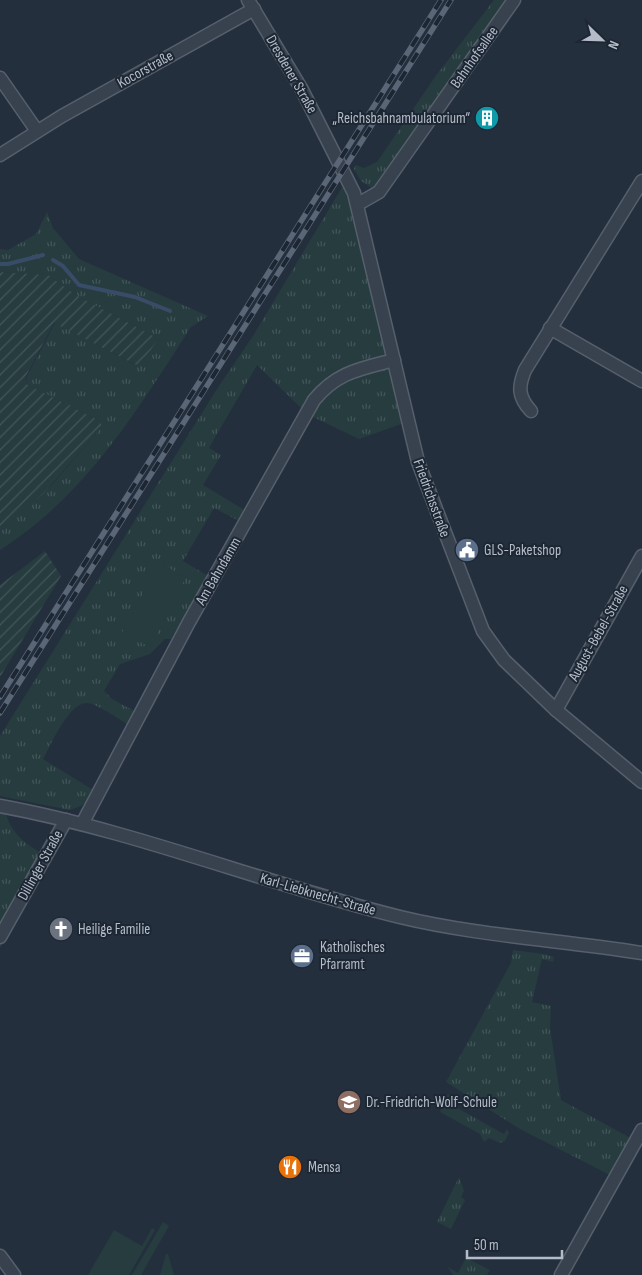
<svg xmlns="http://www.w3.org/2000/svg" width="642" height="1275" font-family="'Sofia Sans Condensed',sans-serif">
	<style>
		.grass { fill: url(#grass-tufts) }
		.park { fill: #263c3f }
		.garden { fill: url(#garden-furrows) }
		.lines { fill: none; stroke-linecap: round; stroke-linejoin: round }
		.stream { stroke: #394c67; stroke-width: 4 }
		.minor-casing { stroke: #565f6c; stroke-width: 15 }
		.minor { stroke: #38414e; stroke-width: 12 }
		.rail-casing { stroke: #5a6575; stroke-width: 5.5 }
		.rail { stroke: #1d2633; stroke-width: 4; stroke-dasharray: 11; stroke-linecap: butt }
		.labels { text-anchor: middle; stroke-width: 4; stroke-linejoin: round; paint-order: stroke }
		.street-label { font-size: 15px; fill: #b4bcc9; stroke: #1d2633 }
		.poi-label { font-size: 15px; fill: #b4bcc9; stroke: #1d2633; text-anchor: start }
	</style>
	<defs>
		<pattern id="grass-tufts" width="24" height="20" patternUnits="userSpaceOnUse" patternTransform="scale(1.25)"><rect width="24" height="20" fill="#263c3f"/><path d="M3 7l-1-3M5 7V3M7 7l1-3M15 17l-1-3M17 17v-4M19 17l1-3" fill="none" stroke="#435659"/></pattern>
		<pattern id="garden-furrows" width="10" height="10" patternUnits="userSpaceOnUse" patternTransform="scale(1.25)"><rect width="10" height="10" fill="#263c3f"/><path d="M-1 1l2-2M0 10L10 0M9 11l2-2" fill="none" stroke="#435659"/></pattern>
	</defs>
	<rect width="100%" height="100%" fill="#242f3e"/>
	<g class="grass">
		<polygon points="494,0 513,0 378,192 361,181 354,169 355,165 364,168 377,162 435,77"/>
		<path d="M347,179L394,360L334,381L394,361L407,422L359,439L307,414L257,365L209,448L221,455L203,485L251,514L245,524L214,508L183,561L208,576L173,635L171,639H165L150,654L120,664L104,691L112,699L140,714L133,728C122,721 99,705 88,703C69,701 51,745 43,759L98,793L81,806L70,810L0,796V736L217,389L253,336Z"/>
		<path d="M47,212L53,228L79,259L208,316L191,327C136,412 87,494 0,550V531L51,486L101,428V423L96,419L26,384L27,376L55,323L137,366L159,339L76,295L48,275L0,272V249L8,250L36,234Z"/>
		<path d="M0,808L5,809C9,834 29,847 51,858L0,948Z"/>
		<polygon points="513,950 543,954 554,957 553,962 542,959 532,1002 551,1006 550,1028 561,1100 636,1141 616,1178 520,1129 446,1082 511,963"/>
		<polygon points="448,1094 453,1097 450,1104 504,1134 507,1129 509,1133 505,1141 500,1143 489,1138 484,1142 480,1134 440,1112"/>
		<polygon points="459,1177 464,1191 461,1197 465,1200 451,1229 437,1222"/>
		<polygon points="466,1258 490,1270 487,1275 453,1275 448,1267 458,1273"/>
	</g>
	<g class="park">
		<polygon points="159,563 186,577 150,647 122,633"/>
		<polygon points="163,1222 169,1226 141,1275 132,1275"/>
		<polygon points="152,1228 155,1230 129,1275 88,1275 114,1230 142,1246"/>
		<polygon points="166,1254 168,1254 174,1275 160,1275"/>
	</g>
	<g class="garden">
		<polygon points="0,272 48,275 76,295 159,339 138,366 54,323 26,376 26,384 96,419 101,423 101,428 43,494 0,531"/>
		<polygon points="45,551 61,576 0,677 0,585"/>
	</g>
	<g class="lines">
		<g class="stream">
			<polyline points="53,260 63,266 79,285 135,297 170,311"/>
			<polyline points="0,264 8,264 43,255"/>
		</g>
		<g class="minor-casing">
			<g id="minor">
				<polyline points="248,0 301,88 354,193 418,462 483,631 504,660 556,710 642,782"/>
				<polyline points="0,78 37,131"/>
				<polyline points="0,155 62,116 254,9"/>
				<polyline points="358,204 379,192 514,0"/>
				<polyline points="550,328 642,381"/>
				<path d="M531,411C518,397 518,387 525,370L642,181"/>
				<polyline points="556,710 642,556"/>
				<path d="M0,806C136,831 265,884 400,917C479,936 561,940 642,953"/>
				<path d="M82,824L189,622L314,400C337,372 360,369 394,360"/>
				<polyline points="0,937 66,820"/>
				<polyline points="0,1256 14,1275"/>
				<polyline points="561,1275 642,1130"/>
			</g>
		</g>
		<use href="#minor" class="minor"/>
		<g class="rail-casing">
			<g id="rail">
				<polyline points="0,697 441,0"/>
				<polyline points="0,713 451,0"/>
			</g>
		</g>
		<use href="#rail" class="rail"/>
	</g>
	<defs>
		<g id="building-disc" transform="scale(1.25)"><circle r="9.5" fill="#0f9aa8" stroke="#1d2633"/><path d="M-4-6H4V6H1V3H-1V6H-4ZM-2.5-4.3h1.7v1.8h-1.7ZM.8-4.3h1.7v1.8H.8ZM-2.5-1h1.7V.8h-1.7ZM.8-1h1.7V.8H.8Z" fill="#fff"/></g>
		<g id="civic-disc" transform="scale(1.25)"><circle r="9.5" fill="#5c6f8a" stroke="#1d2633"/><path d="M-.6-6.5H3V-4.5H.6V-3L4-1V1h2V6H-6V1h2V-1L-.6-3ZM-1.2 2.5V6h2.4V2.5Z" fill="#fff"/></g>
		<g id="church-disc" transform="scale(1.25)"><circle r="9.5" fill="#6b7280" stroke="#1d2633"/><path d="M-1.2-6h2.4v3.5h3.3v2.4h-3.3V6h-2.4V-.1h-3.3v-2.4h3.3Z" fill="#fff"/></g>
		<g id="office-disc" transform="scale(1.25)"><circle r="9.5" fill="#5c6f8a" stroke="#1d2633"/><path d="M-6-3h4V-5.5h4V-3h4V5H-6ZM-1-4.5V-3h2v-1.5ZM-6 0V1H6V0Z" fill="#fff"/></g>
		<g id="school-disc" transform="scale(1.25)"><circle r="9.5" fill="#8d6e63" stroke="#1d2633"/><path d="M0-5L7-2L0 1L-7-2ZM-4 1L0 2.5L4 1V4Q0 6-4 4Z" fill="#fff"/></g>
		<g id="restaurant-disc" transform="scale(1.25)"><circle r="9.5" fill="#e8710a" stroke="#1d2633"/><path d="M-5-6h1v4h1v-4h1v4h1v-4h1v5L-1.5 .5V6h-2V.5L-5-1ZM5-6V6H3V1.5H1.5Q1.5-4 5-6Z" fill="#fff"/></g>
	</defs>
	<g fill-rule="evenodd">
		<use href="#building-disc" x="487" y="118"/>
		<use href="#civic-disc" x="467" y="550"/>
		<use href="#church-disc" x="61" y="929"/>
		<use href="#office-disc" x="302" y="956"/>
		<use href="#school-disc" x="349" y="1102"/>
		<use href="#restaurant-disc" x="290" y="1167"/>
	</g>
	<g class="labels">
		<g class="street-label">
			<text transform="translate(474 57) rotate(-55)" y="5">Bahnhofsallee</text>
			<text transform="translate(145 69) rotate(-29)" y="5">Kocorstraße</text>
			<text transform="translate(292 74) rotate(60)" y="5">Dresdener Straße</text>
			<text transform="translate(432 498) rotate(70)" y="5">Friedrichsstraße</text>
			<text transform="translate(218 571) rotate(-60)" y="5">Am Bahndamm</text>
			<text transform="translate(598 633) rotate(-61)" y="5">August-Bebel-Straße</text>
			<text transform="translate(40 865) rotate(-61)" y="5">Dillinger Straße</text>
			<text transform="translate(318 894) rotate(16)" y="5">Karl-Liebknecht-Straße</text>
		</g>
		<g class="poi-label">
			<text x="470" y="123" text-anchor="end">„Reichsbahnambulatorium“</text>
			<text x="484" y="555">GLS-Paketshop</text>
			<text x="78" y="934">Heilige Familie</text>
			<text x="320" y="952">Katholisches<tspan x="320" dy="17">Pfarramt</tspan></text>
			<text x="366" y="1107">Dr.-Friedrich-Wolf-Schule</text>
			<text x="308" y="1172">Mensa</text>
		</g>
	</g>
	<g transform="translate(602 40) rotate(113)" stroke="#1d2633" stroke-width="4" paint-order="stroke">
	<path d="M0-4L9 19L0 12L-9 19Z" fill="#b4bcc9"/>
	<text y="-8" font-size="14" font-weight="bold" text-anchor="middle" fill="#b4bcc9">N</text>
	</g>
	<path d="M467 1250v8h95v-8" fill="none" stroke="#b4bcc9" stroke-width="2.5"/>
	<text x="474" y="1250" font-size="15" fill="#b4bcc9" stroke="#1d2633" stroke-width="4" paint-order="stroke">50 m</text>
</svg>
